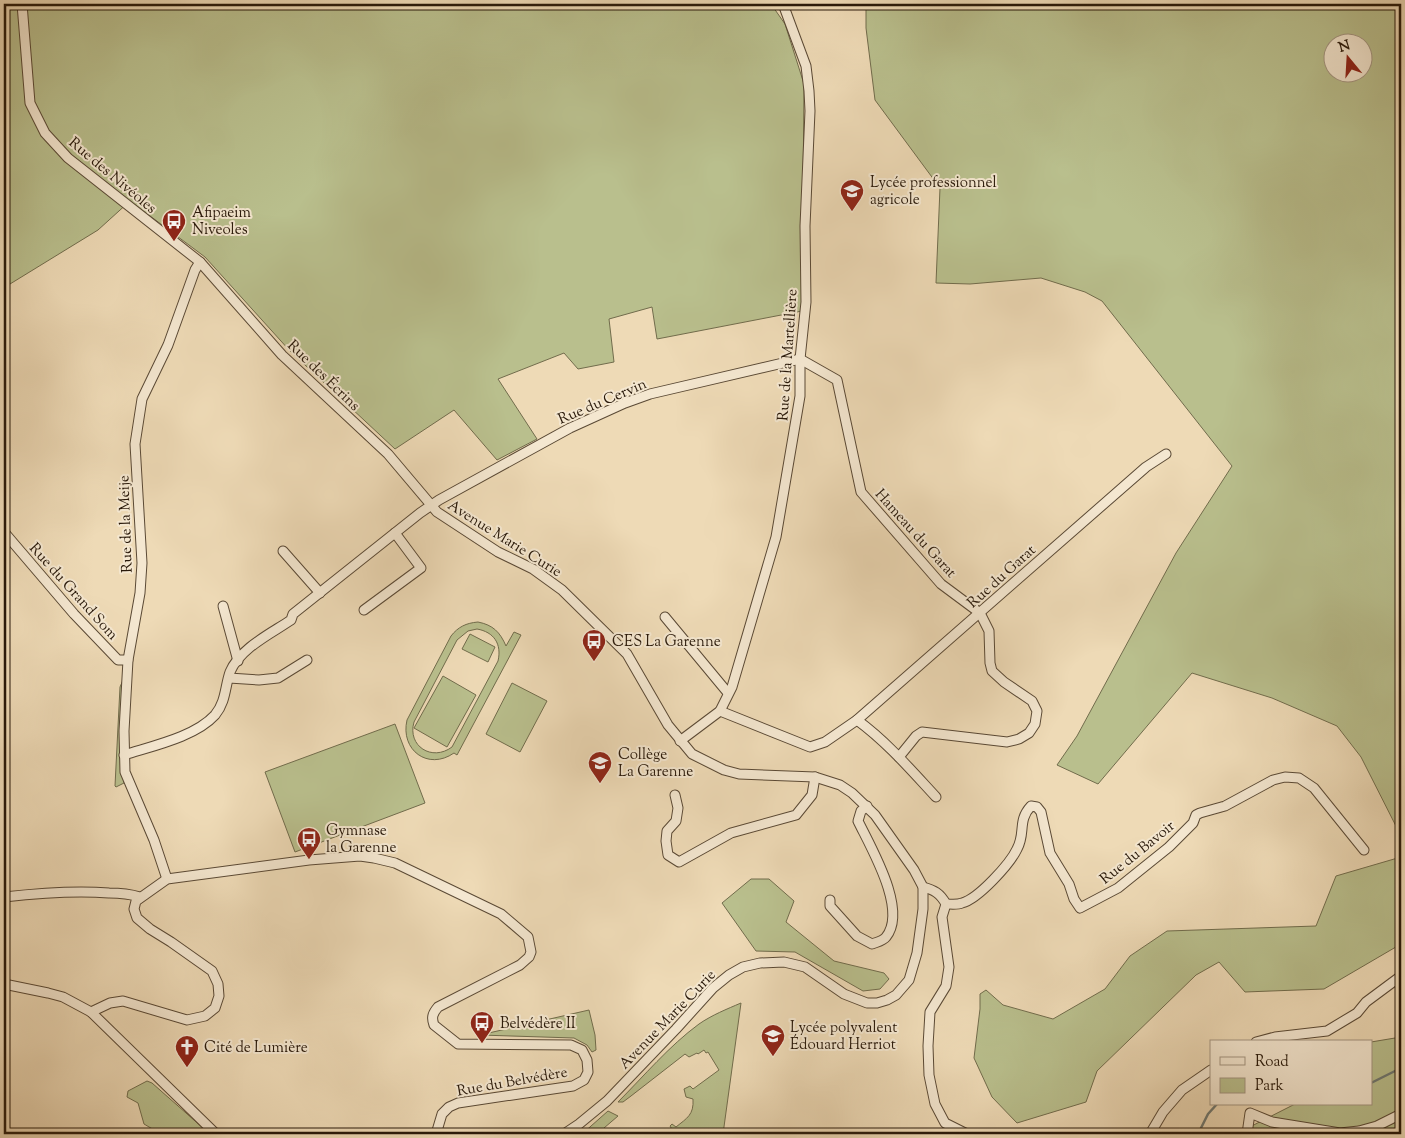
<svg xmlns="http://www.w3.org/2000/svg" width="1405" height="1138" font-family="'Sorts Mill Goudy',serif">
	<style>
		.green { fill: #b9bf8d; stroke: #716c4c; fill-rule: evenodd }
		.lines { fill: none; stroke-linecap: round; stroke-linejoin: round }
		.stream { stroke: #6e7872; stroke-width: 2.5 }
		.minor-casing { stroke: #5a4935; stroke-width: 11 }
		.minor { stroke: #f4e7d0; stroke-width: 9 }
		.labels { text-anchor: middle; stroke-width: 4; stroke-linejoin: round; paint-order: stroke }
		.street-label { font-size: 15px; fill: #29190a; stroke: #f4e7d0 }
		.poi-label { font-size: 15px; fill: #29190a; stroke: #f4e7d0; text-anchor: start }
	</style>
	<rect width="100%" height="100%" fill="#eedab6"/>
	<filter id="stains"><feTurbulence type="fractalNoise" baseFrequency=".004" numOctaves="4"/><feColorMatrix values="0 0 0 0 .2 0 0 0 0 .09 0 0 0 0 .02 0 0 0 .5 -.17"/></filter>
	<radialGradient id="worn" r=".72"><stop offset=".6" stop-color="#630" stop-opacity="0"/><stop offset="1" stop-color="#630" stop-opacity=".3"/></radialGradient>
	<g class="green">
		<polygon points="4,4 771,4 785,24 804,84 802,311 657,339 652,307 609,319 614,362 578,369 564,353 498,379 537,439 497,460 454,410 395,449 290,351 205,257 130,201 98,230 10,284 4,283"/>
		<path d="M866,4H1401V836L1361,757L1337,726L1272,698L1192,673L1098,784L1057,765L1077,736L1176,553L1232,466L1102,301L1085,292L1041,278L970,284L936,283L940,188L875,100L866,28ZM1332,42H1362V72H1332Z"/>
		<path d="M478,622C493,625 500,632 506,646L514,632L521,635L457,755L454,753C428,771 400,750 407,720L451,636C458,627 466,623 478,622ZM477,629C494,632 502,644 498,661L452,747C432,762 407,746 414,722L457,640L468,631Z"/>
		<polygon points="470,634 495,647 488,662 462,649"/>
		<polygon points="443,676 476,695 447,747 414,728"/>
		<polygon points="123,680 120,753 124,783 116,787 115,786 120,687"/>
		<polygon points="512,683 547,701 520,752 486,734"/>
		<polygon points="395,724 425,803 295,852 265,772"/>
		<polygon points="1401,857 1401,944 1324,989 1245,992 1219,962 1196,975 1097,1071 1086,1102 1017,1123 992,1097 974,1058 980,1009 980,994 986,990 1003,1005 1053,1019 1105,989 1130,956 1167,931 1316,926 1336,876"/>
		<polygon points="751,879 769,879 794,901 786,922 834,961 884,973 889,979 880,989 863,991 795,952 756,951 722,903"/>
		<path d="M741,1003L723,1134H669L673,1131L670,1126L672,1124L676,1127C687,1118 694,1115 693,1099L686,1097L684,1089L690,1086L693,1089L719,1070L708,1052L706,1053L704,1050L698,1054L697,1053L689,1057L685,1054L631,1096L623,1102H618C644,1076 669,1046 699,1024C712,1015 727,1009 741,1003Z"/>
		<polygon points="589,1010 595,1035 596,1050 592,1052 587,1045 574,1038 480,1035"/>
		<polygon points="1401,1037 1401,1134 1236,1134 1295,1104 1371,1104 1371,1042"/>
		<polygon points="147,1081 152,1083 203,1128 197,1134 161,1134 144,1124 138,1103 127,1097 128,1091"/>
		<polygon points="608,1111 618,1116 604,1128 608,1133 607,1134 582,1134"/>
	</g>
	<g class="lines">
		<g class="stream">
			<polyline points="1371,1083 1401,1068"/>
			<polyline points="1198,1134 1208,1114 1217,1104"/>
		</g>
		<g class="minor-casing">
			<g id="minor">
				<polyline points="22,4 30,103 45,133 68,158 200,262 282,355 388,454 437,512 498,552 533,569 562,590 627,654 668,725 692,754 724,770 739,774 815,777 840,785 852,793 875,815 914,870 923,887 923,909 917,953 909,980 896,995 887,1000 877,1003 867,1003 844,994 805,967 784,962 760,963 743,967 729,975 713,988 676,1029 607,1101 579,1124 564,1134"/>
				<polyline points="4,532 74,614 118,660 128,660"/>
				<polyline points="283,551 320,593"/>
				<polyline points="223,606 238,661"/>
				<polyline points="364,610 421,568 395,533"/>
				<polyline points="665,617 728,693"/>
				<polyline points="229,678 259,680 278,678 307,660"/>
				<polyline points="720,711 810,747 825,742 857,720 1146,467 1166,454"/>
				<path d="M857,720C887,742 911,770 936,797"/>
				<polyline points="680,741 720,711 732,687 776,537 800,396 800,359 806,302 805,226 810,111 809,91 806,66 783,4"/>
				<path d="M124,755C152,746 195,737 215,715C226,702 225,686 230,672C240,648 272,633 291,620L293,614L420,513L439,500L570,428L625,403L650,394L800,359L837,380L861,492L941,584L980,613L989,631L990,663L992,671L1004,682L1032,701L1037,711L1035,724L1029,733L1019,739L1007,742L922,732L916,736L899,757"/>
				<polyline points="675,795 678,808 676,821 667,831 666,841 668,855 679,862 731,833 796,815 812,795 815,777"/>
				<polyline points="167,879 154,840 125,772 124,731 128,660 140,593 142,563 135,444 142,399 168,345 195,270 200,262"/>
				<path d="M923,887C934,890 940,893 946,904L942,917L949,967L946,986L930,1012L928,1046L929,1075L935,1104L945,1123L967,1134"/>
				<path d="M4,897C39,893 74,890 109,893C120,893 130,894 140,897"/>
				<path d="M830,900V906L857,936L872,944C877,942 883,941 886,937C908,910 871,848 858,821L861,811L867,806"/>
				<path d="M946,904C951,904 957,905 962,903C978,899 1010,864 1017,849C1026,833 1017,821 1031,806L1037,807L1041,812L1050,853L1069,884L1074,899L1080,908L1118,888L1169,847L1193,823L1196,815L1200,813L1225,806L1273,780L1285,777L1299,778L1314,788L1364,850"/>
				<polyline points="4,984 48,993 63,997 91,1012 216,1134"/>
				<path d="M91,1012L110,1003L123,1001L187,1020L205,1016L215,1008L219,996L218,984L212,971L171,942L150,929L137,918L134,909L136,901L167,879L309,860L360,856L374,858L395,863L501,914L528,937L531,952L529,957L520,965L438,1007C433,1013 431,1017 434,1025L458,1044L571,1045L582,1050L587,1060L588,1072L584,1080L573,1086L458,1103L449,1107L442,1114L436,1134"/>
				<polyline points="1256,1042 1275,1037 1327,1031 1357,1013 1366,1002 1401,976"/>
				<polyline points="1150,1134 1163,1112 1182,1090 1211,1070"/>
				<polyline points="1247,1134 1250,1113 1272,1122 1340,1133 1359,1131 1377,1126 1401,1114"/>
			</g>
		</g>
		<use href="#minor" class="minor"/>
	</g>
	<defs>
		<g id="school-pin" transform="scale(1.25)"><path d="M0 17L-7.5 6A9.5 9.5 0 1 1 7.5 6Z" fill="#8f2418" stroke="#f4e7d0"/><path d="M0-5L7-2L0 1L-7-2ZM-4 1L0 2.5L4 1V4Q0 6-4 4Z" fill="#fff"/></g>
		<g id="bus-pin" transform="scale(1.25)"><path d="M0 17L-7.5 6A9.5 9.5 0 1 1 7.5 6Z" fill="#8f2418" stroke="#f4e7d0"/><path d="M-5-6H5V4H4V6H2V4H-2V6H-4V4H-5ZM-3.5-4V0h7V-4ZM-3.5 1.2v1.5H-2V1.2ZM2 1.2v1.5H3.5V1.2Z" fill="#fff"/></g>
		<g id="church-pin" transform="scale(1.25)"><path d="M0 17L-7.5 6A9.5 9.5 0 1 1 7.5 6Z" fill="#8f2418" stroke="#f4e7d0"/><path d="M-1.2-6h2.4v3.5h3.3v2.4h-3.3V6h-2.4V-.1h-3.3v-2.4h3.3Z" fill="#fff"/></g>
	</defs>
	<g fill-rule="evenodd">
		<use href="#school-pin" x="852" y="191"/>
		<use href="#bus-pin" x="174" y="221"/>
		<use href="#bus-pin" x="594" y="641"/>
		<use href="#school-pin" x="600" y="763"/>
		<use href="#bus-pin" x="309" y="839"/>
		<use href="#bus-pin" x="482" y="1023"/>
		<use href="#school-pin" x="773" y="1036"/>
		<use href="#church-pin" x="187" y="1047"/>
	</g>
	<g class="labels">
		<g class="street-label">
			<text transform="translate(113 175) rotate(40)" y="5">Rue des Nivéoles</text>
			<text transform="translate(787 355) rotate(-86)" y="5">Rue de la Martellière</text>
			<text transform="translate(324 375) rotate(44)" y="5">Rue des Écrins</text>
			<text transform="translate(602 401) rotate(-23)" y="5">Rue du Cervin</text>
			<text transform="translate(125 524) rotate(-92)" y="5">Rue de la Meije</text>
			<text transform="translate(916 533) rotate(48)" y="5">Hameau du Garat</text>
			<text transform="translate(505 538) rotate(32)" y="5">Avenue Marie Curie</text>
			<text transform="translate(1001 576) rotate(-42)" y="5">Rue du Garat</text>
			<text transform="translate(74 591) rotate(48)" y="5">Rue du Grand Som</text>
			<text transform="translate(1137 852) rotate(-39)" y="5">Rue du Bavoir</text>
			<text transform="translate(667 1019) rotate(-46)" y="5">Avenue Marie Curie</text>
			<text transform="translate(512 1081) rotate(-10)" y="5">Rue du Belvédère</text>
		</g>
		<g class="poi-label">
			<text x="870" y="187">Lycée professionnel<tspan x="870" dy="17">agricole</tspan></text>
			<text x="192" y="217">Afipaeim<tspan x="192" dy="17">Niveoles</tspan></text>
			<text x="612" y="646">CES La Garenne</text>
			<text x="618" y="759">Collège<tspan x="618" dy="17">La Garenne</tspan></text>
			<text x="326" y="835">Gymnase<tspan x="326" dy="17">la Garenne</tspan></text>
			<text x="500" y="1028">Belvédère II</text>
			<text x="790" y="1032">Lycée polyvalent<tspan x="790" dy="17">Édouard Herriot</tspan></text>
			<text x="204" y="1052">Cité de Lumière</text>
		</g>
	</g>
	<rect width="1405" height="1138" fill="none" stroke="#eedab6" stroke-width="20"/>
	<rect x="5" y="5" width="1395" height="1128" fill="none" stroke="#29190a" stroke-width="2.5"/>
	<rect x="10" y="10" width="1385" height="1118" fill="none" stroke="#29190a"/>
	<rect x="1210" y="1040" width="162" height="65" fill="#f4e7d0" stroke="#a39581"/>
	<rect x="1220" y="1057" width="25" height="8" fill="#f4e7d0" stroke="#a39581"/>
	<text x="1255" y="1066" font-size="15" fill="#29190a">Road</text>
	<rect x="1220" y="1078" width="25" height="15" fill="#b9bf8d" stroke="#a39581"/>
	<text x="1255" y="1090" font-size="15" fill="#29190a">Park</text>
	<g transform="translate(1348 58) rotate(342)"><circle r="24" fill="#f4e7d0" stroke="#a39581"/>
	<path d="M0-4L9 19L0 12L-9 19Z" fill="#8f2418"/>
	<text y="-8" font-size="14" font-weight="bold" text-anchor="middle" fill="#29190a">N</text>
	</g>
	<rect width="100%" height="100%" filter="url(#stains)"/>
	<rect width="100%" height="100%" fill="url(#worn)"/>
</svg>
